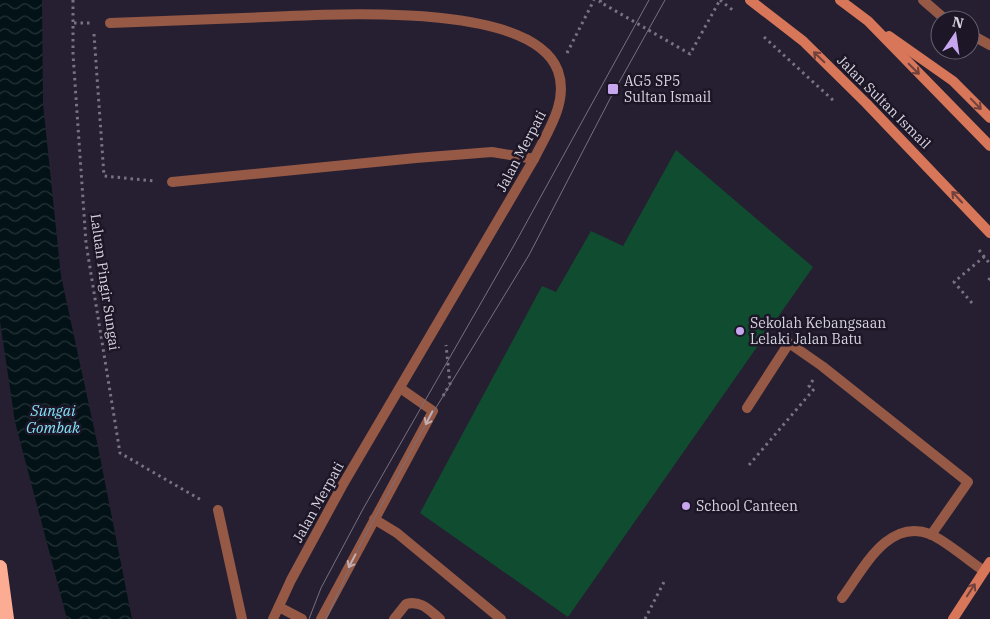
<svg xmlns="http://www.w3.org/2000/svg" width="990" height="619" font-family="'IBM Plex Serif',serif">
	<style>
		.green { fill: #104c30 }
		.water { fill: url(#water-waves) }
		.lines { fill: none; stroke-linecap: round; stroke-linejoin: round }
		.path { stroke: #787382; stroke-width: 3; stroke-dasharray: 2.5 4; stroke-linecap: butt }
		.service { stroke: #955946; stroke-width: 10 }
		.minor { stroke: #955946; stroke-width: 10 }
		.secondary { stroke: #d77658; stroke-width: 10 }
		.trunk { stroke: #fcac92; stroke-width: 14 }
		.tram { stroke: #76707f; stroke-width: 1 }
		.oneway { stroke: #70413d }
		.oneway2 { stroke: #c3aeb1 }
		.poi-dot { fill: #c7a6f0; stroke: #1c1627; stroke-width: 2 }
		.labels { text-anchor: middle; stroke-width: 5; stroke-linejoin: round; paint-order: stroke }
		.poi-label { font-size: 14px; fill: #d7d3df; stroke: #1c1627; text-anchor: start }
		.street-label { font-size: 14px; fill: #d7d3df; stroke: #1c1627 }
		.water-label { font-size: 15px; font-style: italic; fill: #83e4f8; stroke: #1c1627 }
	</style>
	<defs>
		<pattern id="water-waves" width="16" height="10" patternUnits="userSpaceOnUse" patternTransform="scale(1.25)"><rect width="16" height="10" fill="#021216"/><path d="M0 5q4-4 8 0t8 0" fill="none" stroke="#263437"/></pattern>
	</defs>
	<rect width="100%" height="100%" fill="#261f31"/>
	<polygon class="green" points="676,150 813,267 568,617 420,513 542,286 556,292 591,231 623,246"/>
	<polygon class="water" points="0,0 42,0 43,104 61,276 98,447 132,619 67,619 15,422 0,321"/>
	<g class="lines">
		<g class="path">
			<polyline points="73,0 73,54 86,243 120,453 203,501"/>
			<polyline points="601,0 600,2 690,54 720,0"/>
			<polyline points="720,0 735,12"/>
			<polyline points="74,23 92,23"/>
			<polyline points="94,34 104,176 154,181"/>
			<polyline points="764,37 835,102"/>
			<polyline points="567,53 594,0"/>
			<polyline points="979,250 990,264"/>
			<polyline points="990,278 988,281 990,283"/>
			<polyline points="972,303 954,282 985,256"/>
			<polyline points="443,396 450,384 446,345"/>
			<polyline points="749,465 814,389 809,386 813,380"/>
			<polyline points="645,619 665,580"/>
		</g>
		<g class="service">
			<polyline points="923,0 946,20"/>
			<polyline points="970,34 990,45"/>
			<polyline points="172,182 416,158 492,152 534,159"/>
			<polyline points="747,408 789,343 822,366 968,482 931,535"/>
			<polyline points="218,510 242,619"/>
			<polyline points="374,519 397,533 501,619"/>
			<path d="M842,598C863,570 887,518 930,534C946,541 969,561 984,571"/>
			<polyline points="279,607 302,619"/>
			<polyline points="321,619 433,411 400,388"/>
			<path d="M394,619L406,604C421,600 429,610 440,619"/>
		</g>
		<path class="minor" d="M110,23C162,21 214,19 266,17C329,15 532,0 558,71C569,102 547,132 534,159L342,486L291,580L273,619"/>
		<g class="secondary">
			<polyline points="750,0 803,41 866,103 990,233"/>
			<polyline points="840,0 868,21 990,146"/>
			<polyline points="889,36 953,81 990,118"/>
			<polyline points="953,619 990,562"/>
		</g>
		<polyline class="trunk" points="0,567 7,619"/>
		<g class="tram">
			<polyline points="309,619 321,588 363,509 513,247 649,0"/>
			<polyline points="326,619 362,541 423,429 529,255 612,95 665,0"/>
		</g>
	</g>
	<defs><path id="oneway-shaft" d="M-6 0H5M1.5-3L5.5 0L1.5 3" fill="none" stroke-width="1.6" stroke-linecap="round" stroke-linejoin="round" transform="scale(1.25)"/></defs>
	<g class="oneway">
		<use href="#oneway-shaft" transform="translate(819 57) rotate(-136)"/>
		<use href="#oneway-shaft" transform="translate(914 69) rotate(45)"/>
		<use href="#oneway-shaft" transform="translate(976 104) rotate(46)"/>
		<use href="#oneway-shaft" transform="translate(957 197) rotate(-133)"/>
		<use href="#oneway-shaft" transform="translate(971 590) rotate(-57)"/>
	</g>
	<g class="oneway2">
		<use href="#oneway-shaft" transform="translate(429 418) rotate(117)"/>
		<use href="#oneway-shaft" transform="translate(352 561) rotate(118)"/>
	</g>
	<g class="poi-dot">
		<rect x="607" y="83" width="12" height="12" rx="2.5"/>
		<circle cx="740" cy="331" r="5"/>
		<circle cx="686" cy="506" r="5"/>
	</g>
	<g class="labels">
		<g class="poi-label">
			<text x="624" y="86">AG5 SP5<tspan x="624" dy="16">Sultan Ismail</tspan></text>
			<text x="750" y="328">Sekolah Kebangsaan<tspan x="750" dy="16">Lelaki Jalan Batu</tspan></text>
			<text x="696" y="511">School Canteen</text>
		</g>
		<g class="street-label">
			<text transform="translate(884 102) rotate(45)" y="5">Jalan Sultan Ismail</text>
			<text transform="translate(521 151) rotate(-62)" y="5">Jalan Merpati</text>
			<text transform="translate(105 282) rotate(82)" y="5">Laluan Pingir Sungai</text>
			<text transform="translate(318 502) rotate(-61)" y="5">Jalan Merpati</text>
		</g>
		<g class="water-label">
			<text x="53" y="416">Sungai<tspan x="53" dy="17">Gombak</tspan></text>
		</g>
	</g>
	<g transform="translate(955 35) rotate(13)"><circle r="24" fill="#1c1627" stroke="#676271"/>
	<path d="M0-4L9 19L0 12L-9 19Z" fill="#c7a6f0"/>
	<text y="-8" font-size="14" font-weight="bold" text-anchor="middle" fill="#d7d3df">N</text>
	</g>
</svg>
